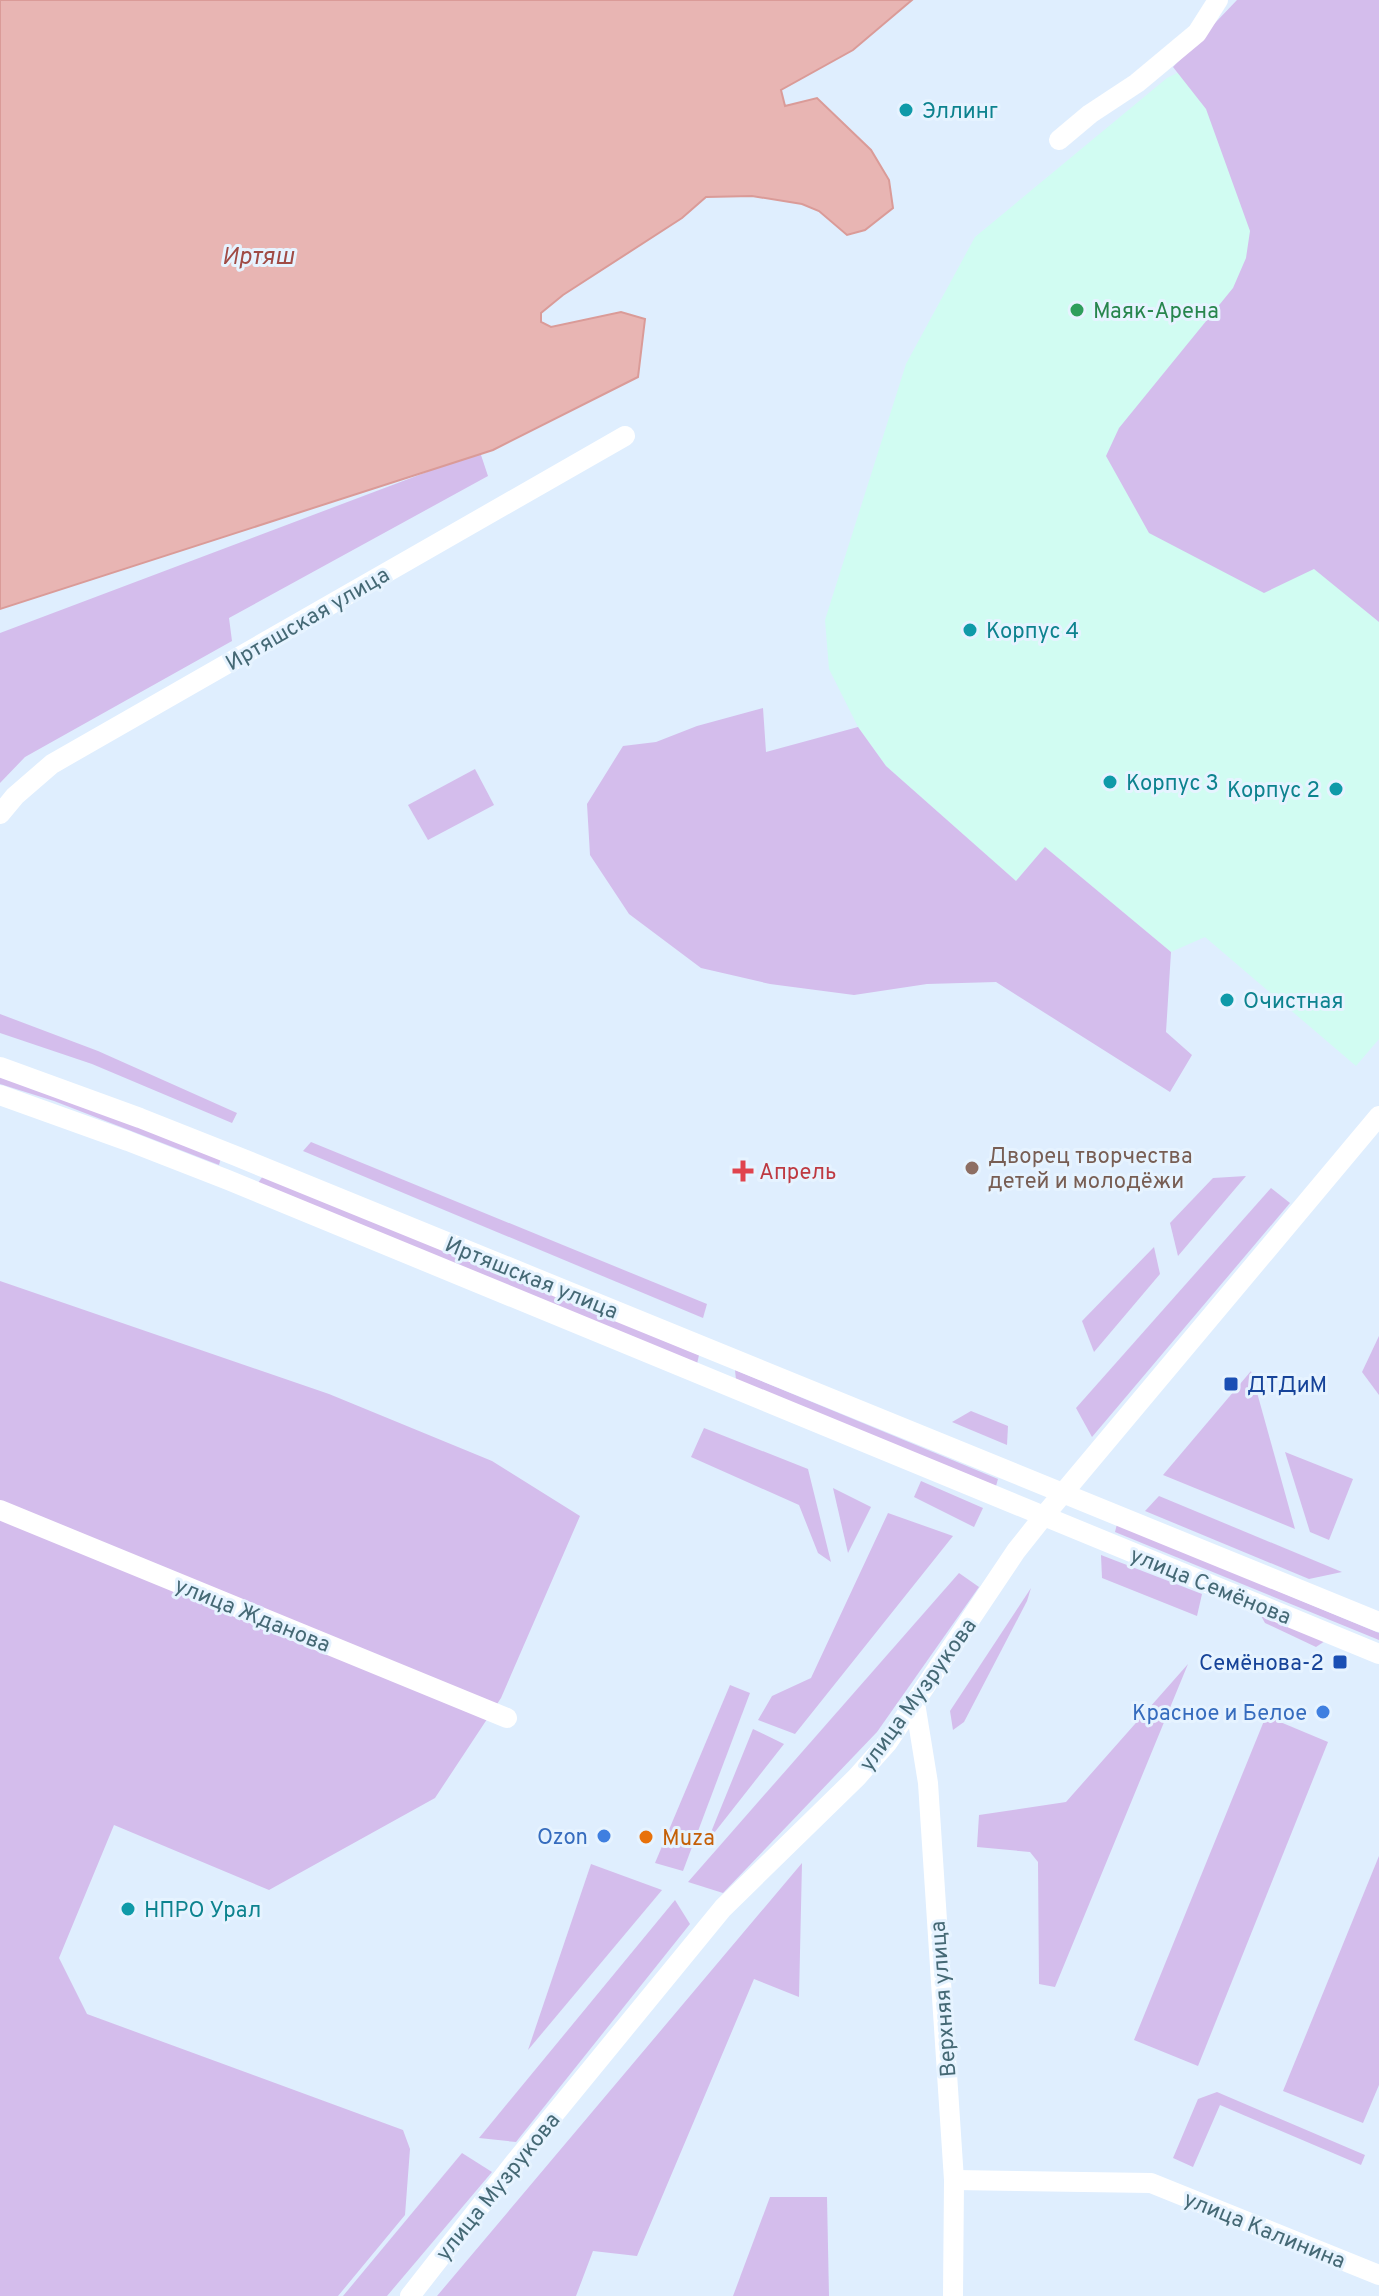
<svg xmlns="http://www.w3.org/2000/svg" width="1379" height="2296" font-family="Overpass,sans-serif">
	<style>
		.medical { fill: #d1fcf2 }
		.green { fill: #d4bdec }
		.water { fill: #e8b5b3; stroke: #da9b98; stroke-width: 2 }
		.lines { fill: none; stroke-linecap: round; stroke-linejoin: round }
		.minor { stroke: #fff; stroke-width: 20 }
		.culture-dot { fill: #0f9aa8; stroke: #e6f3ff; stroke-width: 3 }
		.leisure-dot { fill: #2e9e5b; stroke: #e6f3ff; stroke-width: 3 }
		.education-dot { fill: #8d6e63; stroke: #e6f3ff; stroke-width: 3 }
		.health-dot { fill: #e0444e; stroke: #e6f3ff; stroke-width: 3 }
		.transit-dot { fill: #1a4fb4; stroke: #e6f3ff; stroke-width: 3 }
		.shop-dot { fill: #3f7fe0; stroke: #e6f3ff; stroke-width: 3 }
		.food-dot { fill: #e8710a; stroke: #e6f3ff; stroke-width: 3 }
		.labels { text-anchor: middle; stroke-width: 6; stroke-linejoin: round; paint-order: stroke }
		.culture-label { font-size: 22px; fill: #0d838f; stroke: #e6f3ff; text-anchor: start }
		.leisure-label { font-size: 22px; fill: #27864d; stroke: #e6f3ff; text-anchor: start }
		.street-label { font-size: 22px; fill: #456975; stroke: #e6f3ff }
		.education-label { font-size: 22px; fill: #785e54; stroke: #e6f3ff; text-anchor: start }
		.health-label { font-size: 22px; fill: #be3a42; stroke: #e6f3ff; text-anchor: start }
		.transit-label { font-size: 22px; fill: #164399; stroke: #e6f3ff; text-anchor: start }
		.shop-label { font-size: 22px; fill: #366cbe; stroke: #e6f3ff; text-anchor: end }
		.food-label { font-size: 22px; fill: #c56008; stroke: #e6f3ff; text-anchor: start }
		.water-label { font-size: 24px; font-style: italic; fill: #a04b45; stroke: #e6f3ff }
	</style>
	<rect width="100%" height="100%" fill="#dfeefe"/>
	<polygon class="medical" points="1322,0 1379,26 1379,1039 1356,1066 1205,937 1171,952 1045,847 1016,881 886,766 858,727 829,669 825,620 906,364 975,237 1167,78"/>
	<g class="green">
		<polygon points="1237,0 1379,0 1379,622 1314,569 1264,593 1149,533 1106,456 1119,428 1233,288 1246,258 1250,231 1206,109 1173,67"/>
		<polygon points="480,452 488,476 229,618 232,641 25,757 0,783 0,633"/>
		<polygon points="763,708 766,752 858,727 886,766 1016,881 1045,847 1171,952 1166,1032 1192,1055 1170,1092 996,982 927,984 854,995 770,984 701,968 629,914 590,855 587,804 623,746 656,742 697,726"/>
		<polygon points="475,769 494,805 428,840 408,805"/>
		<polygon points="0,1014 98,1051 237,1113 232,1123 92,1064 0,1033"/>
		<polygon points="0,1076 221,1158 219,1165 54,1101 0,1084"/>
		<polygon points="311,1142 707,1304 703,1318 303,1151"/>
		<polygon points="263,1176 699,1355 697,1364 258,1183"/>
		<polygon points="1246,1176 1178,1256 1170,1223 1213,1178"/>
		<polygon points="1271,1188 1290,1203 1092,1437 1076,1408"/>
		<polygon points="1154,1247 1160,1274 1094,1352 1082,1321"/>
		<polygon points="0,1281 329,1394 492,1461 580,1516 501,1698 435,1798 269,1890 114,1825 59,1958 87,2014 403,2130 410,2149 405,2215 338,2296 0,2296"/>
		<polygon points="1379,1336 1379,1395 1362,1372"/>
		<polygon points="735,1370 998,1479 996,1486 736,1380"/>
		<polygon points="1251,1371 1295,1529 1163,1475"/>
		<polygon points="971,1411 1008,1426 1007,1445 952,1422"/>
		<polygon points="704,1428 808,1469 831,1562 818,1553 799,1505 691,1457"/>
		<polygon points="1285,1452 1353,1479 1329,1540 1310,1532"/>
		<polygon points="921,1481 983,1508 974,1527 914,1497"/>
		<polygon points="833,1488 871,1507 848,1553"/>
		<polygon points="1159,1496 1342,1572 1309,1579 1145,1511"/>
		<polygon points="888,1513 953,1536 795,1734 758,1720 772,1696 811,1678"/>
		<polygon points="1117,1524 1379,1633 1379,1640 1115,1532"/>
		<polygon points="1101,1555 1202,1594 1197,1616 1102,1578"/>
		<polygon points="959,1573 979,1587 877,1732 723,1893 688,1882"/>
		<polygon points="1031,1588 1027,1601 964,1722 953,1730 950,1711"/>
		<polygon points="1260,1614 1325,1641 1316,1647 1265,1623"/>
		<polygon points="1188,1664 1055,1987 1039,1984 1038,1862 1030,1852 977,1847 979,1815 1066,1802"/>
		<polygon points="730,1685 750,1693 683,1871 655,1863"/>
		<polygon points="1266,1716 1328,1742 1198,2066 1134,2040"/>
		<polygon points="753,1729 784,1744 707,1842"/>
		<polygon points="1379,1856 1379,2085 1363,2123 1283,2091"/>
		<polygon points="802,1863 799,1997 754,1979 637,2256 593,2251 576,2296 437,2296"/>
		<polygon points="591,1864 662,1890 528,2050"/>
		<polygon points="675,1900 690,1924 516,2142 479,2138"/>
		<polygon points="1217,2092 1365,2155 1361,2165 1220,2105 1193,2167 1173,2158 1198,2099"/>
		<polygon points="462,2153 492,2172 387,2296 343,2296"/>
		<polygon points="770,2197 827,2197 829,2296 733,2296"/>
	</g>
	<polygon class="water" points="0,0 912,0 853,50 781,90 785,106 817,98 871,150 889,180 893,208 865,230 847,235 819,211 802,204 752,196 706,197 682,218 563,295 541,313 541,322 551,327 621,312 645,319 638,377 493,450 0,609"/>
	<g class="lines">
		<g class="minor">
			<polyline points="1059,140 1090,114 1137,83 1197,33 1218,0"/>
			<polyline points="0,814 15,796 52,764 625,436"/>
			<polyline points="0,1067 140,1118 236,1156 1379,1622"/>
			<polyline points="0,1095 128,1141 228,1180 1379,1654"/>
			<polyline points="0,1510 507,1718"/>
			<polyline points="915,1703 928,1783 948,2089 954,2180 953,2296"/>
			<polyline points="954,2180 1151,2183 1379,2275"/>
			<polyline points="410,2296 515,2162 723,1908 857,1777 888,1742 1016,1551 1043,1517 1379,1116"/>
		</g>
	</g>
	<g class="culture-dot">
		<circle cx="906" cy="110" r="8"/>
		<circle cx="970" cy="630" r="8"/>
		<circle cx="1110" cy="782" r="8"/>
		<circle cx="1336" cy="789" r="8"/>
		<circle cx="1227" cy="1000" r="8"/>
		<circle cx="128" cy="1909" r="8"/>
	</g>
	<circle class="leisure-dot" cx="1077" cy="310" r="8"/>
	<circle class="education-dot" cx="972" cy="1168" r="8"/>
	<path class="health-dot" d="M739 1159h8v8h8v8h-8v8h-8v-8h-8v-8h8z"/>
	<g class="transit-dot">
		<rect x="1223" y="1376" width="16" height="16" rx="4"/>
		<rect x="1332" y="1654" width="16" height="16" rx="4"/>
	</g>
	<g class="shop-dot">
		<circle cx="1323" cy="1712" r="8"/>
		<circle cx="604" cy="1836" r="8"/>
	</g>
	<circle class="food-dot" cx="646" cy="1837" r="8"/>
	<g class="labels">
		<g class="culture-label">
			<text x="922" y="118">Эллинг</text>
			<text x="986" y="638">Корпус 4</text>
			<text x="1126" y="790">Корпус 3</text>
			<text x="1320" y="797" text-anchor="end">Корпус 2</text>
			<text x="1243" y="1008">Очистная</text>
			<text x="144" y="1917">НПРО Урал</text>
		</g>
		<g class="leisure-label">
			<text x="1093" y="318">Маяк-Арена</text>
		</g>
		<g class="street-label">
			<text transform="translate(307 618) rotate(-30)" y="8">Иртяшская улица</text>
			<text transform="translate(532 1277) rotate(22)" y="8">Иртяшская улица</text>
			<text transform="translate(1211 1585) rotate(22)" y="8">улица Семёнова</text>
			<text transform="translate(253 1614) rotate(22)" y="8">улица Жданова</text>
			<text transform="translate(917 1694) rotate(-54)" y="8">улица Музрукова</text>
			<text transform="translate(942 1999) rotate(-94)" y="8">Верхняя улица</text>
			<text transform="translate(497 2186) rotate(-51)" y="8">улица Музрукова</text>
			<text transform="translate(1265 2229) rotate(22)" y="8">улица Калинина</text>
		</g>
		<g class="education-label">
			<text x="988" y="1163">Дворец творчества<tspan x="988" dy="25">детей и молодёжи</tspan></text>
		</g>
		<g class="health-label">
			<text x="759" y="1179">Апрель</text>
		</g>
		<g class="transit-label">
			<text x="1247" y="1392">ДТДиМ</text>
			<text x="1324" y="1670" text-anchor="end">Семёнова-2</text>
		</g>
		<g class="shop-label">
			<text x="1307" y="1720">Красное и Белое</text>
			<text x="588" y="1844">Ozon</text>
		</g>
		<g class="food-label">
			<text x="662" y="1845">Muza</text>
		</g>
		<g class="water-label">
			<text x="258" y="264">Иртяш</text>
		</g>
	</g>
</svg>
